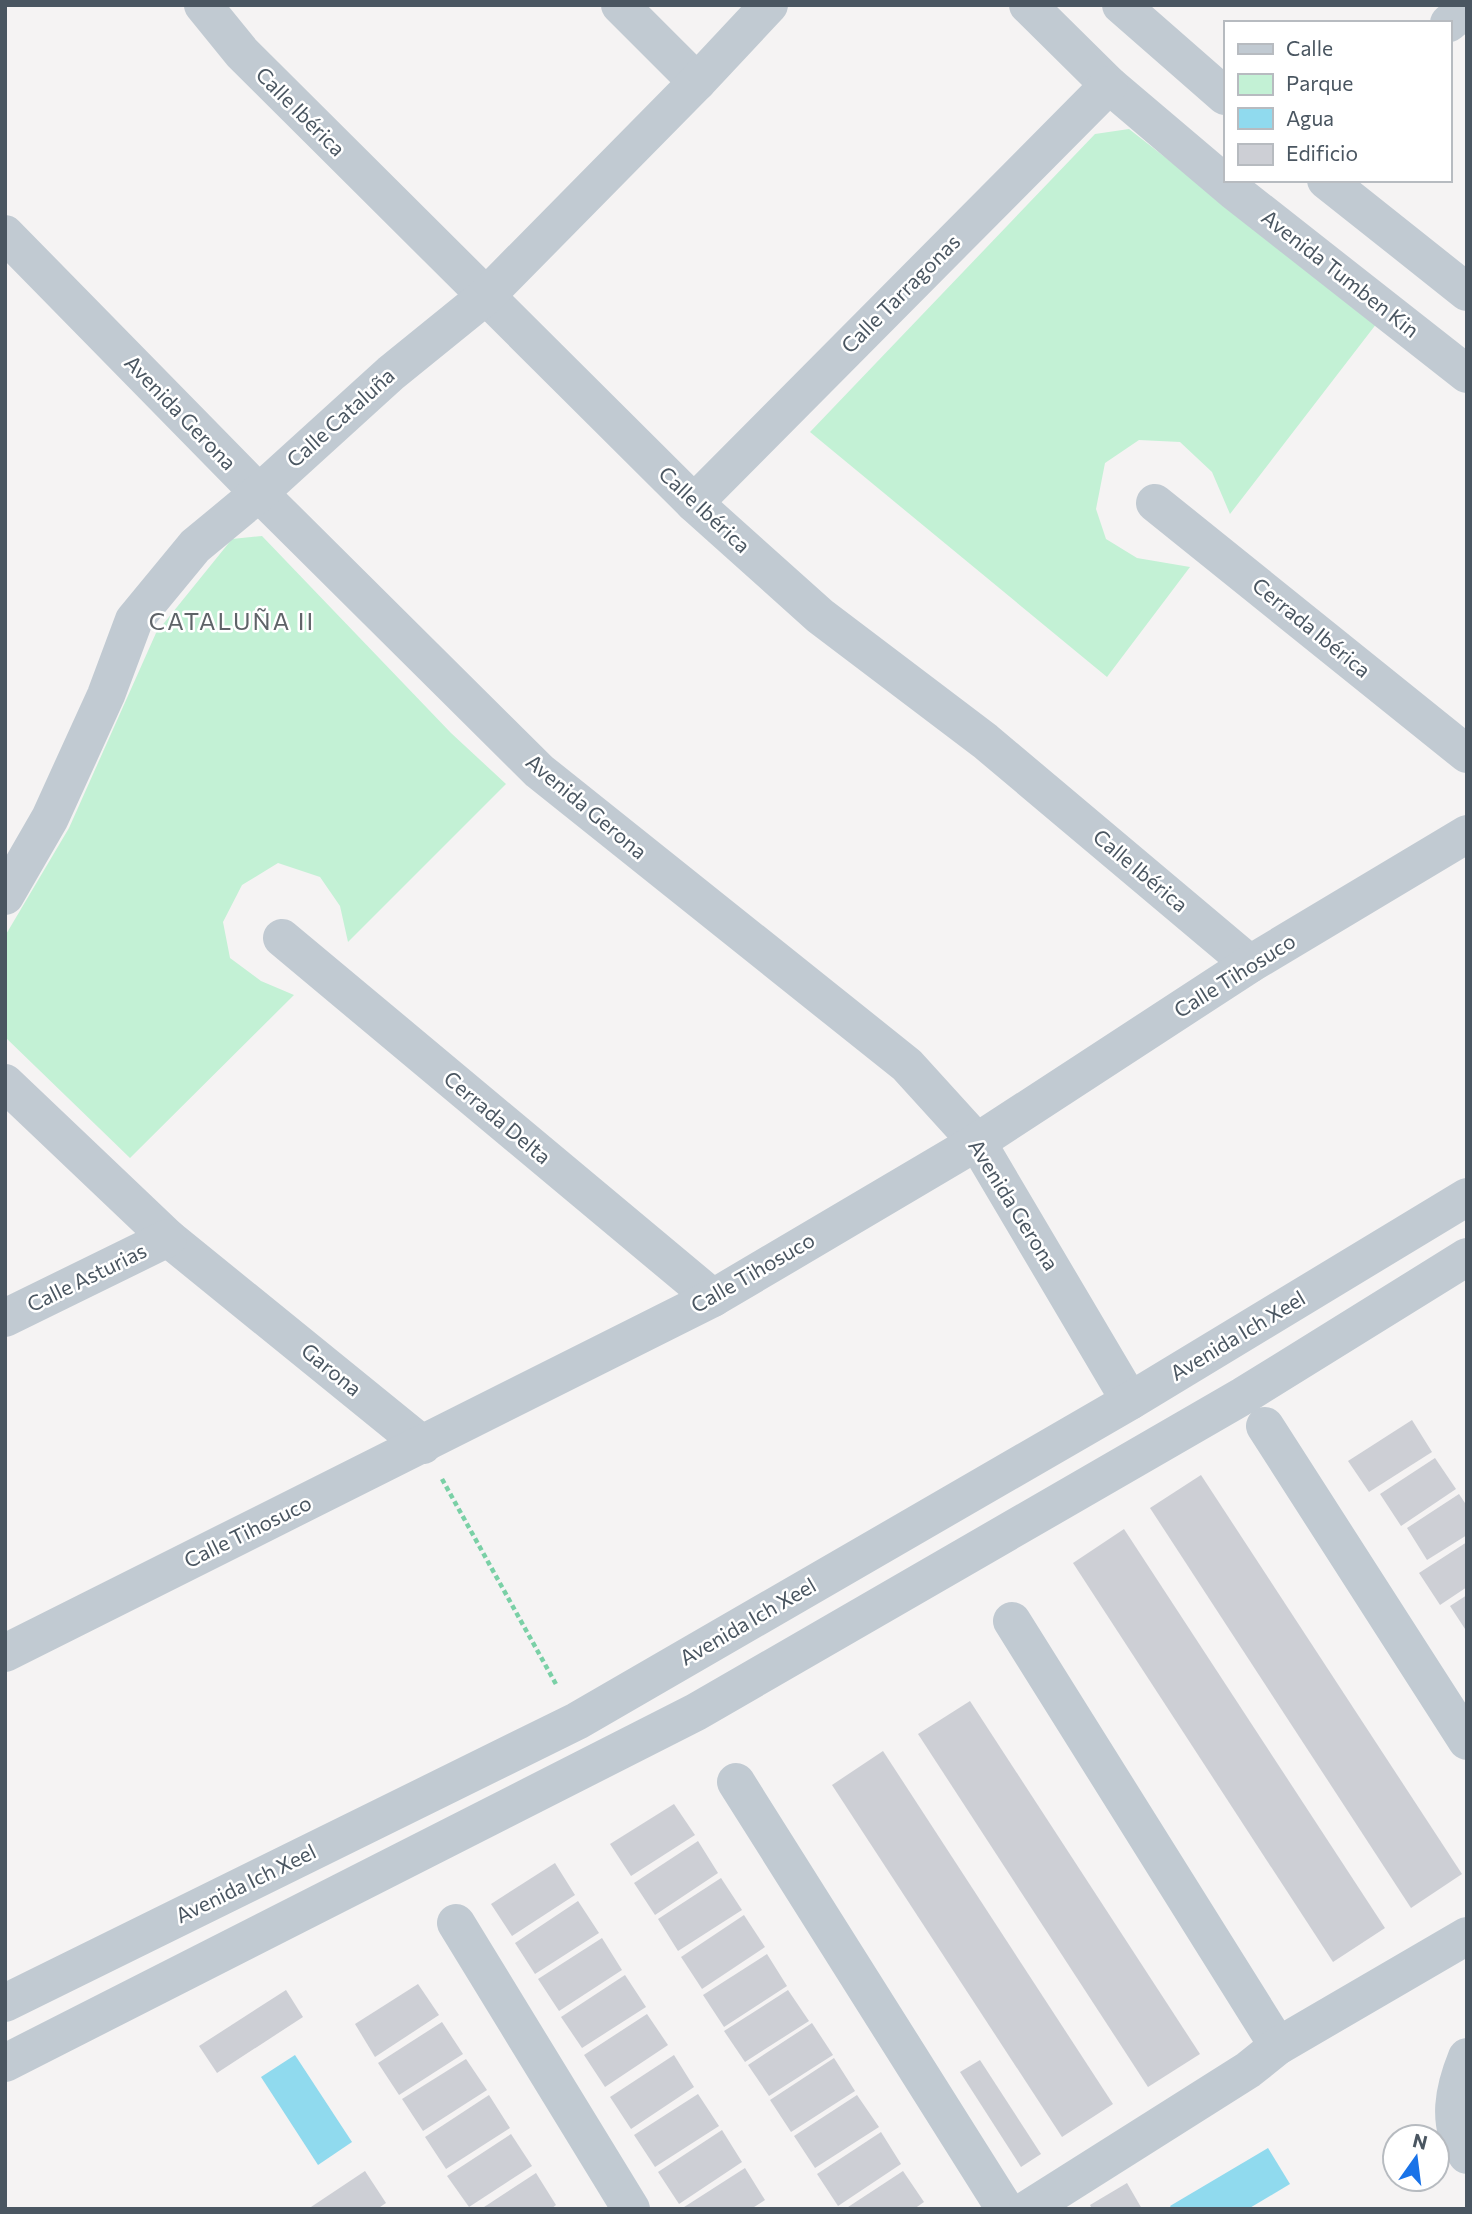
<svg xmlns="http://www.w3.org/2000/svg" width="1472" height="2214" font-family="Commissioner,sans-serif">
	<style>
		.green { fill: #c3f1d5 }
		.water { fill: #90daee }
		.building { fill: #cdcfd5 }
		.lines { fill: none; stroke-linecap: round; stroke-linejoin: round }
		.path { stroke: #7ad0a6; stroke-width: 4.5; stroke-dasharray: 5 3.5; stroke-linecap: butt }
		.minor { stroke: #c1cad2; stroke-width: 38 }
		.labels { text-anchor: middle; stroke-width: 5; stroke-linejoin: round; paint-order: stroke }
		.street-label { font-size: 21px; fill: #4a5661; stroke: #fff }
		.quarter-label { font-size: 24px; letter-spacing: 2px; fill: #5f6368; stroke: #fff }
	</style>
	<rect width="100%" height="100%" fill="#f5f3f3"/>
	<g class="green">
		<polygon points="1129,129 1377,323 1230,514 1212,472 1180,442 1139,440 1105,463 1096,509 1106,539 1137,558 1190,567 1107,677 810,432 1095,134"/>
		<polygon points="262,536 451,733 506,784 348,942 340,906 320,877 278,863 242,885 223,922 230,958 261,981 294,995 130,1158 5,1037 5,936 69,828 156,633 232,539"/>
	</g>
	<g class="water">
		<polygon points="295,2055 352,2142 318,2165 261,2077"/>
		<polygon points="1268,2148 1290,2184 1248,2209 1172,2209 1170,2206"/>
	</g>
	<g class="building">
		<polygon points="1412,1420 1432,1452 1369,1492 1348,1461"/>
		<polygon points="1435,1458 1456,1489 1401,1526 1380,1494"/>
		<polygon points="1201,1475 1462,1874 1411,1908 1150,1508"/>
		<polygon points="1459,1494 1467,1506 1467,1535 1427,1560 1407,1528"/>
		<polygon points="1124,1529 1385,1928 1333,1962 1073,1563"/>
		<polygon points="1467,1542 1467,1587 1440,1605 1419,1573"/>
		<polygon points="1467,1595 1467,1632 1450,1606"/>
		<polygon points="970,1701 1200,2054 1148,2087 918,1734"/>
		<polygon points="883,1751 1113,2104 1062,2137 832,1785"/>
		<polygon points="674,1804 695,1835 631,1876 610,1844"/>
		<polygon points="698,1841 718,1873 655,1915 634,1883"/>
		<polygon points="555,1863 575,1895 512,1936 491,1904"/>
		<polygon points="721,1878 742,1910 678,1951 658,1919"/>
		<polygon points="578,1901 599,1933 535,1974 515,1943"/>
		<polygon points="744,1915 765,1947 702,1989 681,1957"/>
		<polygon points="602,1938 622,1970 559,2011 538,1979"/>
		<polygon points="767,1954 787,1986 724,2027 703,1995"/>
		<polygon points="625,1975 646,2007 582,2048 561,2017"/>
		<polygon points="418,1984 439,2015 375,2057 355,2024"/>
		<polygon points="286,1990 303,2017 217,2073 199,2046"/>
		<polygon points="788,1990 809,2021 745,2062 724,2031"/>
		<polygon points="647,2014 668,2045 605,2087 584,2055"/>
		<polygon points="442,2022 463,2054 399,2095 378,2063"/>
		<polygon points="812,2023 833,2055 769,2096 748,2065"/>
		<polygon points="674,2055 694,2087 631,2129 610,2097"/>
		<polygon points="834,2058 855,2091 791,2132 770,2100"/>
		<polygon points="466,2059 487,2090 423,2131 402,2099"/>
		<polygon points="980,2060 1041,2154 1021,2167 960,2072"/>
		<polygon points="698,2094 719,2126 655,2167 634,2135"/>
		<polygon points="489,2095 510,2128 446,2169 425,2137"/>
		<polygon points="857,2095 879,2127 815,2168 794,2136"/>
		<polygon points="722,2130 742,2162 679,2204 658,2172"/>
		<polygon points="881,2132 901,2164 838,2206 817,2174"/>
		<polygon points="511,2134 532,2166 469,2207 447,2176"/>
		<polygon points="745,2168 765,2200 751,2209 681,2209"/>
		<polygon points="365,2171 386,2203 377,2209 308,2209"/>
		<polygon points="903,2171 924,2202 914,2209 845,2209"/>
		<polygon points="536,2173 556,2205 551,2209 481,2209"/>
		<polygon points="1127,2183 1142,2209 1092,2209 1090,2205"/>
	</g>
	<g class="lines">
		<polyline class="path" points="442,1479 557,1686"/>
		<g class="minor">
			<polyline points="203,5 242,53 694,503 820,616 985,741 1250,964"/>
			<polyline points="620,5 697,82"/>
			<polyline points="1028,5 1109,85 1234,191 1467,374"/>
			<polyline points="1121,5 1225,96"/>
			<polyline points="1449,23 1467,8"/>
			<polyline points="1326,180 1467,292"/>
			<polyline points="5,234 259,493 539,771 907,1065 977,1142 1130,1401"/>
			<polyline points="694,503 1109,85"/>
			<polyline points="1155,503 1467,754"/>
			<polyline points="5,896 50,818 106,695 134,620 195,546 259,493 391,373 486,296 697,82 769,5"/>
			<polyline points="282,938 713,1298"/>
			<polyline points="5,1083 168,1238 423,1445"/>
			<polyline points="5,1318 168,1238"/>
			<polyline points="1265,1426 1467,1741"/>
			<polyline points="1012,1621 1278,2046"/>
			<polyline points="5,1653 713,1298 977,1142 1250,964 1467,834"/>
			<polyline points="736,1782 1005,2209"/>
			<polyline points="456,1923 631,2209"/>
			<polyline points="5,2003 577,1721 1130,1401 1467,1197"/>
			<path d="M1467,2057C1454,2089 1446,2123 1467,2155"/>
			<polyline points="5,2063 696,1712 1243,1396 1467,1257"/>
			<polyline points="1028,2209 1248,2070 1278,2046 1467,1936"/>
		</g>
	</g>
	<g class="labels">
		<g class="street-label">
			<text transform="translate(300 112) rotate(45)" y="7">Calle Ibérica</text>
			<text transform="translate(1340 274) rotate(38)" y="7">Avenida Tumben Kin</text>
			<text transform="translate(901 294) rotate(-45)" y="7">Calle Tarragonas</text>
			<text transform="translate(180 413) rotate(46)" y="7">Avenida Gerona</text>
			<text transform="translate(341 418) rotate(-42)" y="7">Calle Cataluña</text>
			<text transform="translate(704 510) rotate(43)" y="7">Calle Ibérica</text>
			<text transform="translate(1311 628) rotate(39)" y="7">Cerrada Ibérica</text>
			<text transform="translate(586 807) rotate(40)" y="7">Avenida Gerona</text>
			<text transform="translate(1140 871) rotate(40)" y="7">Calle Ibérica</text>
			<text transform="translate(1235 976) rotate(-32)" y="7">Calle Tihosuco</text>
			<text transform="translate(497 1118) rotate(40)" y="7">Cerrada Delta</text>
			<text transform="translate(1013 1205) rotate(58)" y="7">Avenida Gerona</text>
			<text transform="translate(753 1273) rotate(-30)" y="7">Calle Tihosuco</text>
			<text transform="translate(87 1278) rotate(-26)" y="7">Calle Asturias</text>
			<text transform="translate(1238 1336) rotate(-31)" y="7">Avenida Ich Xeel</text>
			<text transform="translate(331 1370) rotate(39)" y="7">Garona</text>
			<text transform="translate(248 1532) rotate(-26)" y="7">Calle Tihosuco</text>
			<text transform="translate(748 1622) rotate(-30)" y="7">Avenida Ich Xeel</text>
			<text transform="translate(246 1884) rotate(-26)" y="7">Avenida Ich Xeel</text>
		</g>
		<g class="quarter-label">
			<text x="232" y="630">CATALUÑA II</text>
		</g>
	</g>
	<rect width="1472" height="2214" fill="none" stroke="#4a5661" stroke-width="14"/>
	<rect x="1224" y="21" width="228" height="161" fill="#ffffff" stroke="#b7bbc0" stroke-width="2"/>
	<rect x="1238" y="44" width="35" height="10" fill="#c1cad2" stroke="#b7bbc0" stroke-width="2"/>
	<text x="1286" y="56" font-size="21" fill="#4a5661">Calle</text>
	<rect x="1238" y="74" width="35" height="21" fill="#c3f1d5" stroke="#b7bbc0" stroke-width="2"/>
	<text x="1286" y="91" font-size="21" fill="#4a5661">Parque</text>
	<rect x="1238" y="108" width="35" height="21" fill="#90daee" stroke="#b7bbc0" stroke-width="2"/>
	<text x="1286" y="126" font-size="21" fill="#4a5661">Agua</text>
	<rect x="1238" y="144" width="35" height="21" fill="#cdcfd5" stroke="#b7bbc0" stroke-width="2"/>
	<text x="1286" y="161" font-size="21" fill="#4a5661">Edificio</text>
	<g transform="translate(1416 2158) rotate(14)"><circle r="33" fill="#ffffff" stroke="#b7bbc0" stroke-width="2"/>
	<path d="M0-5L12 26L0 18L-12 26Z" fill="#1a73e8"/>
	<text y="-10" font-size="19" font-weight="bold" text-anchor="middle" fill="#4a5661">N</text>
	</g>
</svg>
